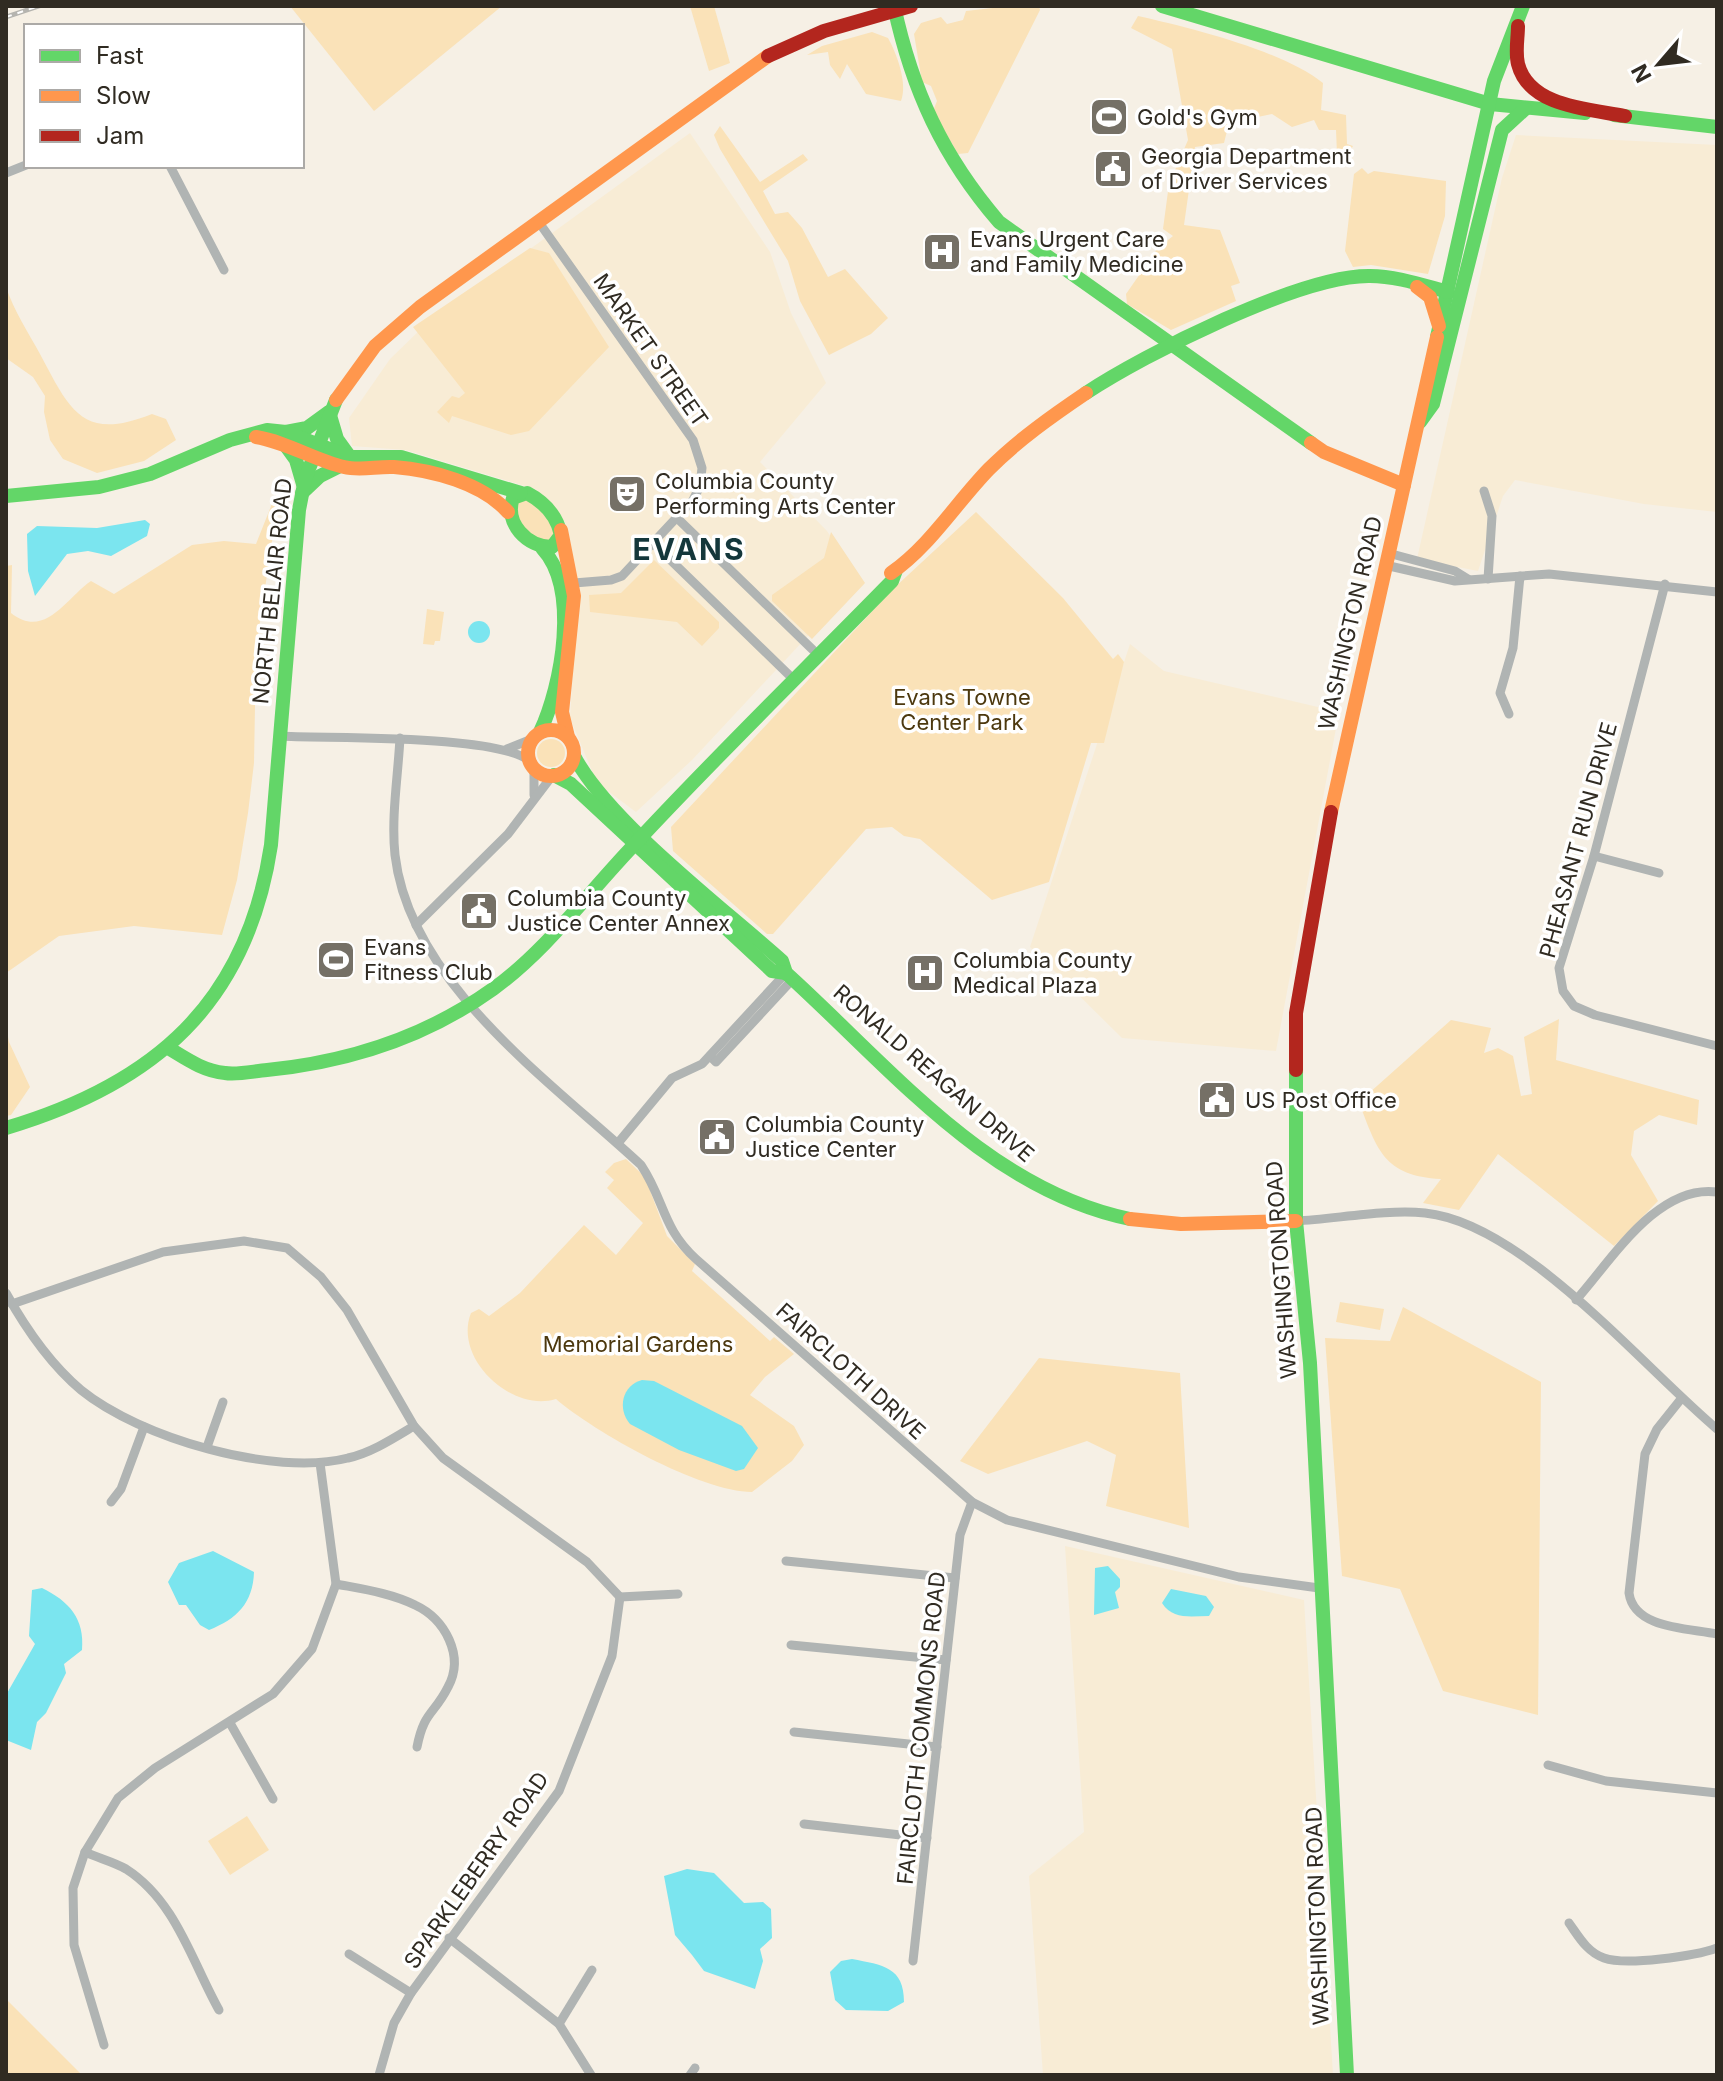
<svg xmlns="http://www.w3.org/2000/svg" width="1723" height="2081" font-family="Inter,sans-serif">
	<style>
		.built { fill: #f8ecd5 }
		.green { fill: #fae2b8 }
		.water { fill: #7be5ef }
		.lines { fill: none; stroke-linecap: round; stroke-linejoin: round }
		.street { stroke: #b0b4b3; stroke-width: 9 }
		.fast { stroke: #63d668; stroke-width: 14 }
		.slow { stroke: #ff974d; stroke-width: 14 }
		.jam { stroke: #b3261e; stroke-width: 14 }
		.rail-casing { stroke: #b5b4af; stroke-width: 5 }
		.rail { stroke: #fff; stroke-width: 2; stroke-dasharray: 6; stroke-linecap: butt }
		.labels { text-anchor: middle; stroke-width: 7; stroke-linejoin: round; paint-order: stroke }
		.poi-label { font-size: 22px; fill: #302b22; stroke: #fff; text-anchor: start }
		.street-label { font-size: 22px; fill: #302b22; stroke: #fff }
		.park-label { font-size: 22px; fill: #4c380e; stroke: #fff }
		.district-label { font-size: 30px; font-weight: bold; letter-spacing: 2px; fill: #14373b; stroke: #fff }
	</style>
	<rect width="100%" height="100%" fill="#f6f0e5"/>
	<g class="built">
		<polygon points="690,133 770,252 791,313 826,383 760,462 827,531 860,580 692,760 636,812 597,783 570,718 578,588 566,524 535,489 406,450 352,446 349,418 390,359 424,326"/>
		<polygon points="1516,135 1717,145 1717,512 1644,504 1515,480 1503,496 1478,571 1417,559 1502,178"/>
		<polygon points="1130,644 1164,671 1339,712 1276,1051 1122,1038 1030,947"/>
		<polygon points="1065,1546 1304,1600 1333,2075 1043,2075 1029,1876 1084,1832"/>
	</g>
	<g class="green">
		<polygon points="290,6 502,6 374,111"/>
		<polygon points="690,6 714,6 730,63 709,71"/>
		<polygon points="1010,6 1039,6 1040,10 968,153 958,154 933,111 937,101 931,86 922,82 914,34 921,23 941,17 947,24 963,20 966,11"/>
		<path d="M1138,16C1191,28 1281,50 1323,83L1321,110L1346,115L1347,144L1353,146L1346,158L1337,154L1336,130H1319L1314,120L1292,127L1272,114L1229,123L1224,143L1195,147L1184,225L1220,230L1240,283L1231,286L1236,301L1171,330L1127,304L1126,294L1158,248L1173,236L1163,229L1169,184L1188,140L1172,49L1131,28Z"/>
		<path d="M872,32L888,38C897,54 908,84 901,101L866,94L847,64L840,79L830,65L828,52L807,55L822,46Z"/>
		<polygon points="720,126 760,182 803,154 808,160 763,191 775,214 788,212 802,228 828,277 845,269 888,318 871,334 829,355 800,301 788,261 720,149 714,135"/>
		<polygon points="1362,168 1368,174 1374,171 1446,181 1445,216 1428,274 1371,265 1353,267 1345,251 1354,174"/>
		<polygon points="530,248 549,253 609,347 529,431 511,435 452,416 449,423 437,412 452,396 459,398 465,393 413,327"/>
		<path d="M6,287C14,311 28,332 40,354C70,410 82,442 152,414L166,419L176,440L144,461L97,473L63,459L50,440L44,412L45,396L33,377L6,358Z"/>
		<path d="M281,481L256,649L254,763L248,813L237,880L222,935L134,926L59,936L6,973V566L12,565L11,613C45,640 66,598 91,581L114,594L192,545L224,541L256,544Z"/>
		<polygon points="528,497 557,527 553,541 537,541 515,517 514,504"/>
		<polygon points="976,512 1063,598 1113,659 1118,654 1124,662 1104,743 1091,743 1049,882 992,900 920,839 904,836 892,827 866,829 773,934 767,934 673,851 671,827 894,588"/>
		<polygon points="831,532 865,583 812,639 772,601 772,595 824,558"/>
		<polygon points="654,560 719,622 719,628 702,646 677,622 590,612 589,595 621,593"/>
		<polygon points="427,609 444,612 440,641 435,641 434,645 423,644"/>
		<circle cx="551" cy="753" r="14"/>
		<path d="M1559,1019L1556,1060L1699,1100L1697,1125L1659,1115L1634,1131L1631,1155L1658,1201L1614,1246L1498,1154L1459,1210L1423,1203L1441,1179C1384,1176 1377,1150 1359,1102L1451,1020L1491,1028L1484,1053L1498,1048L1513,1056L1521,1096L1532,1094L1524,1037Z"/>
		<polygon points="6,1026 9,1042 30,1087 11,1115 6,1116"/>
		<path d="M626,1159L645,1177L667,1236L695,1264L692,1271L770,1341L774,1337L794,1354L765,1377L750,1395L794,1426L804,1445L792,1461L752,1492C701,1492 594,1432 556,1399C511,1413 453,1358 471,1313L479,1309L489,1316L520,1293L584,1225L616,1255L643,1223L607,1188L614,1180L605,1172L614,1163Z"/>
		<polygon points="1340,1302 1384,1309 1380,1330 1336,1322"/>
		<polygon points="1403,1307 1541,1382 1538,1715 1443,1691 1400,1589 1342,1576 1325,1338 1390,1341"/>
		<polygon points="1039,1358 1180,1373 1189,1528 1106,1506 1116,1455 1087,1441 988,1474 960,1461"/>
		<polygon points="247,1816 269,1850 230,1875 208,1841"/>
		<polygon points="6,1999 82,2075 6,2075"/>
	</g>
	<g class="water">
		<polygon points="145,520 150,524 147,536 111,556 88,551 67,554 35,596 28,571 27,534 37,526 97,528"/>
		<circle cx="479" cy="632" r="11"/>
		<path d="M642,1380L654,1381L742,1426L758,1448L744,1469L736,1471L679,1450L630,1424C617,1409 622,1385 642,1380Z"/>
		<path d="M213,1551L254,1572C253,1603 237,1619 209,1630L200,1625L186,1605H179L168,1582L179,1563Z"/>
		<polygon points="1108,1566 1120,1579 1120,1587 1115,1592 1119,1608 1094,1615 1095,1568"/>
		<path d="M42,1588C69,1601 85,1619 82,1650L64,1664L66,1673L46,1713L37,1722L31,1750L6,1740V1695L35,1644L29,1636L32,1590Z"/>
		<path d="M1171,1589L1206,1596L1214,1607L1209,1616C1190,1616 1173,1620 1162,1603Z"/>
		<polygon points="687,1869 714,1873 744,1903 763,1902 771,1909 772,1938 760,1949 763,1961 755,1989 704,1971 692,1955 675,1935 664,1876"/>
		<path d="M852,1959C883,1965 904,1967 904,2002L888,2011L846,2010L835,2000L830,1972L841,1961Z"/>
	</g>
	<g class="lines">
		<g class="street">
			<polyline points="170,166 224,270"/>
			<polyline points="6,173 26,165"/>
			<polyline points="538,221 693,440 702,468 700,486 693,500 622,576 611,580 574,583"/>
			<polyline points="1484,491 1492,516 1488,579"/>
			<polyline points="677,518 813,650"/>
			<polyline points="653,543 789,675"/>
			<polyline points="1388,553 1455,571 1468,579"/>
			<polyline points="1385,565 1455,581 1549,574 1717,592"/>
			<polyline points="1665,584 1594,856 1559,968 1563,991 1574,1006 1595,1015 1717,1046"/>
			<polyline points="1509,714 1500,693 1513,648 1520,576"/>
			<path d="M279,736C330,739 496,734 530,761"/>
			<path d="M400,738C398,776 391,817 395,855C410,984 553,1083 641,1165C665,1201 662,1228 696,1259L972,1502L1007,1520L1239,1577L1319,1588"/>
			<polyline points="507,749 532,739"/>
			<polyline points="534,795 534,768"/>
			<polyline points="1594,856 1659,873"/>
			<polyline points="416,925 508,834 552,776"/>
			<polyline points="710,1056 716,1062 793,979"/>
			<polyline points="618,1143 672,1078 702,1064 786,973"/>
			<path d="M1296,1221C1336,1219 1386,1209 1425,1213C1523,1223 1642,1366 1717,1429"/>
			<path d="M6,1293C26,1329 49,1363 81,1390C140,1438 274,1477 348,1458C371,1453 394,1438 414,1426"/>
			<path d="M1576,1300C1611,1261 1657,1184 1717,1192"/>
			<polyline points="12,1304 163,1252 244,1241 287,1248 321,1277 347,1310 414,1426 443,1458 587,1562 620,1597"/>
			<path d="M1681,1399L1657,1429L1645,1454L1629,1593C1634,1629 1688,1628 1717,1634"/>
			<polyline points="207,1447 223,1402"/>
			<polyline points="111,1502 121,1489 144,1427"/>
			<polyline points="786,1561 955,1578"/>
			<path d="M336,1584C362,1589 391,1593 415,1605C445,1619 465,1656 448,1687C434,1715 424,1711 417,1747"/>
			<polyline points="620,1597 678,1594"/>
			<polyline points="791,1645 946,1660"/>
			<polyline points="230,1723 273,1799"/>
			<polyline points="794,1732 937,1747"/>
			<polyline points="1548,1765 1606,1781 1717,1793"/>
			<polyline points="804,1824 927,1838"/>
			<path d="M85,1852C98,1858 114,1862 126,1869C176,1901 192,1962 219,2010"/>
			<path d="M1569,1923C1579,1937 1587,1952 1604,1958C1626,1966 1695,1956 1717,1948"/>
			<polyline points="449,1938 559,2024 591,2075"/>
			<polyline points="349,1954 411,1993"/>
			<polyline points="913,1961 960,1535 972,1502"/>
			<polyline points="559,2024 592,1970"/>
			<polyline points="104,2045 74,1945 73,1888 85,1852 118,1798 155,1768 273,1694 312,1649 336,1584 320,1463"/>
			<polyline points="379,2075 394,2023 411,1993 559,1791 612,1656 620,1597"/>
			<polyline points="690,2075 695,2068"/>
		</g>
		<g class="fast">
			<path d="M894,6C912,90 943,157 999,222L1311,443"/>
			<polyline points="1162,6 1490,104 1585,113"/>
			<polyline points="1614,115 1717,127"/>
			<polyline points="1437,337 1494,81 1523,6"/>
			<path d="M1086,393C1145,354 1301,275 1370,276C1396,276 1422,285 1448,292"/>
			<polyline points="1420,422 1433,404 1502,130 1525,109"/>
			<polyline points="286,432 307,428 329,412 337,439 350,457"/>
			<polyline points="283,442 296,460 303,484"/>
			<polyline points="302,493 320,476 340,466"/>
			<path d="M527,493C544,502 557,516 561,535L552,547C527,547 504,523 513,498Z"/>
			<polyline points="6,496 99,487 150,474 230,440 267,430 286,432 350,457 401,457 521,493"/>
			<path d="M540,732C562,685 580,589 542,548"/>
			<path d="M574,756C609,822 723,908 782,961L786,973C889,1066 988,1190 1130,1219"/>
			<polyline points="554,775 571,784 772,971 786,973"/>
			<path d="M170,1049C188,1060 204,1071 225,1073C238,1075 254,1071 267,1070C348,1062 426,1037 493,989C546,951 588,893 633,846C717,755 806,669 892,581L896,570"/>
			<polyline points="1296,1070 1296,1221 1310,1363 1347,2075"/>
			<path d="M6,1128C154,1084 247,1004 271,845L299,510L305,479L336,400"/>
		</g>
		<g class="slow">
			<polyline points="1417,287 1430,297 1439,326"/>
			<polyline points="336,400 375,346 420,307 768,56"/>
			<path d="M256,437C287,442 314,460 344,467C361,471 377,466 394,467C432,470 482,483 508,512"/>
			<polyline points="1311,443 1324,452 1404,485"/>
			<polyline points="561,530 574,596 562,712 568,737"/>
			<path d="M891,573C930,546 956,503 989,469C1018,440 1052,416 1086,393"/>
			<circle cx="551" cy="753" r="23"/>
			<polyline points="1331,812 1437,337"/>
			<polyline points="1130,1219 1181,1224 1296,1221"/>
		</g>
		<g class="jam">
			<path d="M1518,26C1518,38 1515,52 1518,64C1529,107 1589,109 1625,116"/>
			<polyline points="768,56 824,31 911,6"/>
			<polyline points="1296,1070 1296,1013 1331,812"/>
		</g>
		<g class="rail-casing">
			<polyline id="rail" points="6,17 39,6"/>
		</g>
		<use href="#rail" class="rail"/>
	</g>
	<defs>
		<g id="stadium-square" transform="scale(2)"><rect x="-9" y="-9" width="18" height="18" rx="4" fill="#757066" stroke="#fff"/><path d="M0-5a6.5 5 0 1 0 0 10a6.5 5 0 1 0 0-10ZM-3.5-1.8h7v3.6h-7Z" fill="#fff"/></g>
		<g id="civic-square" transform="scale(2)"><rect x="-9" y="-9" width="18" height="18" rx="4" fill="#757066" stroke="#fff"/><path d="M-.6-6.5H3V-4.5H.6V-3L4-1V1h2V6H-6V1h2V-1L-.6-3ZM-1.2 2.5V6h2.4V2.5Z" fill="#fff"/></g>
		<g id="hospital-square" transform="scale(2)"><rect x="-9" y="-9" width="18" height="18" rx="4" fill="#757066" stroke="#fff"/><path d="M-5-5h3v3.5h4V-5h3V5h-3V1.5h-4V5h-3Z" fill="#fff"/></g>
		<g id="theatre-square" transform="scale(2)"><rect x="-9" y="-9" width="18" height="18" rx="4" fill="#757066" stroke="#fff"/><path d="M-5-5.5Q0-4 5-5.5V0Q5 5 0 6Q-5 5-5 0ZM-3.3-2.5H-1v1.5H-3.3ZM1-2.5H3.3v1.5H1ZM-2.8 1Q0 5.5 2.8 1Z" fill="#fff"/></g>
	</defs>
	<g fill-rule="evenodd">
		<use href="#stadium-square" x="1109" y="117"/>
		<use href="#civic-square" x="1113" y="169"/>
		<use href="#hospital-square" x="942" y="252"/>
		<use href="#theatre-square" x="627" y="494"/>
		<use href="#civic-square" x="479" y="911"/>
		<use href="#stadium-square" x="336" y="960"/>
		<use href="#hospital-square" x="925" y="973"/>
		<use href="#civic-square" x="1217" y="1100"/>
		<use href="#civic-square" x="717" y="1137"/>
	</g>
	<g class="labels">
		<g class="poi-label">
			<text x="1137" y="125">Gold's Gym</text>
			<text x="1141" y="164">Georgia Department<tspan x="1141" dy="25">of Driver Services</tspan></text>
			<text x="970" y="247">Evans Urgent Care<tspan x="970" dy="25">and Family Medicine</tspan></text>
			<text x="655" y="489">Columbia County<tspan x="655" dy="25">Performing Arts Center</tspan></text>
			<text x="507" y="906">Columbia County<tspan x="507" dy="25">Justice Center Annex</tspan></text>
			<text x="364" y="955">Evans<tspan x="364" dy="25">Fitness Club</tspan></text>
			<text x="953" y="968">Columbia County<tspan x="953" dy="25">Medical Plaza</tspan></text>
			<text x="1245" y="1108">US Post Office</text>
			<text x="745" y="1132">Columbia County<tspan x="745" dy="25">Justice Center</tspan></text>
		</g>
		<g class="street-label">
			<text transform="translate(651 350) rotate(55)" y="8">MARKET STREET</text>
			<text transform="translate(272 591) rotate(-84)" y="8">NORTH BELAIR ROAD</text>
			<text transform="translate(1350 623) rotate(-77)" y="8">WASHINGTON ROAD</text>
			<text transform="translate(1578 840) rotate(-75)" y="8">PHEASANT RUN DRIVE</text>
			<text transform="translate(934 1073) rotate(41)" y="8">RONALD REAGAN DRIVE</text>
			<text transform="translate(1281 1270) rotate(-94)" y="8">WASHINGTON ROAD</text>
			<text transform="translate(851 1371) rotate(42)" y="8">FAIRCLOTH DRIVE</text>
			<text transform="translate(921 1728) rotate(-84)" y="8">FAIRCLOTH COMMONS ROAD</text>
			<text transform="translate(476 1870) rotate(-55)" y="8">SPARKLEBERRY ROAD</text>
			<text transform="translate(1317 1916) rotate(-92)" y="8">WASHINGTON ROAD</text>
		</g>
		<g class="park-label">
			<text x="962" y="705">Evans Towne<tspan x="962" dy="25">Center Park</tspan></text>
			<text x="638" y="1352">Memorial Gardens</text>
		</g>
		<g class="district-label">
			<text x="689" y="560">EVANS</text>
		</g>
	</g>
	<rect width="1723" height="2081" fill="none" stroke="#302b22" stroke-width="16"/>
	<rect x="24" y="24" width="280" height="144" fill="#ffffff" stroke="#acaaa7" stroke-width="2"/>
	<rect x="40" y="50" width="40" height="12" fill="#63d668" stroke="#acaaa7" stroke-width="2"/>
	<text x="96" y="64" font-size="24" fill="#302b22">Fast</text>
	<rect x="40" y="90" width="40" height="12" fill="#ff974d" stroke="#acaaa7" stroke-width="2"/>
	<text x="96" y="104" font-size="24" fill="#302b22">Slow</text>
	<rect x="40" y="130" width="40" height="12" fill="#b3261e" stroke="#acaaa7" stroke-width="2"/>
	<text x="96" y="144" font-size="24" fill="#302b22">Jam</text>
	<g transform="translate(1659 64) rotate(242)" stroke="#ffffff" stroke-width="6" paint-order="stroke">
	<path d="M0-6L14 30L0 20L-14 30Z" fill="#302b22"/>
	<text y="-12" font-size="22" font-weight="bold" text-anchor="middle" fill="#302b22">N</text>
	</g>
</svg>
